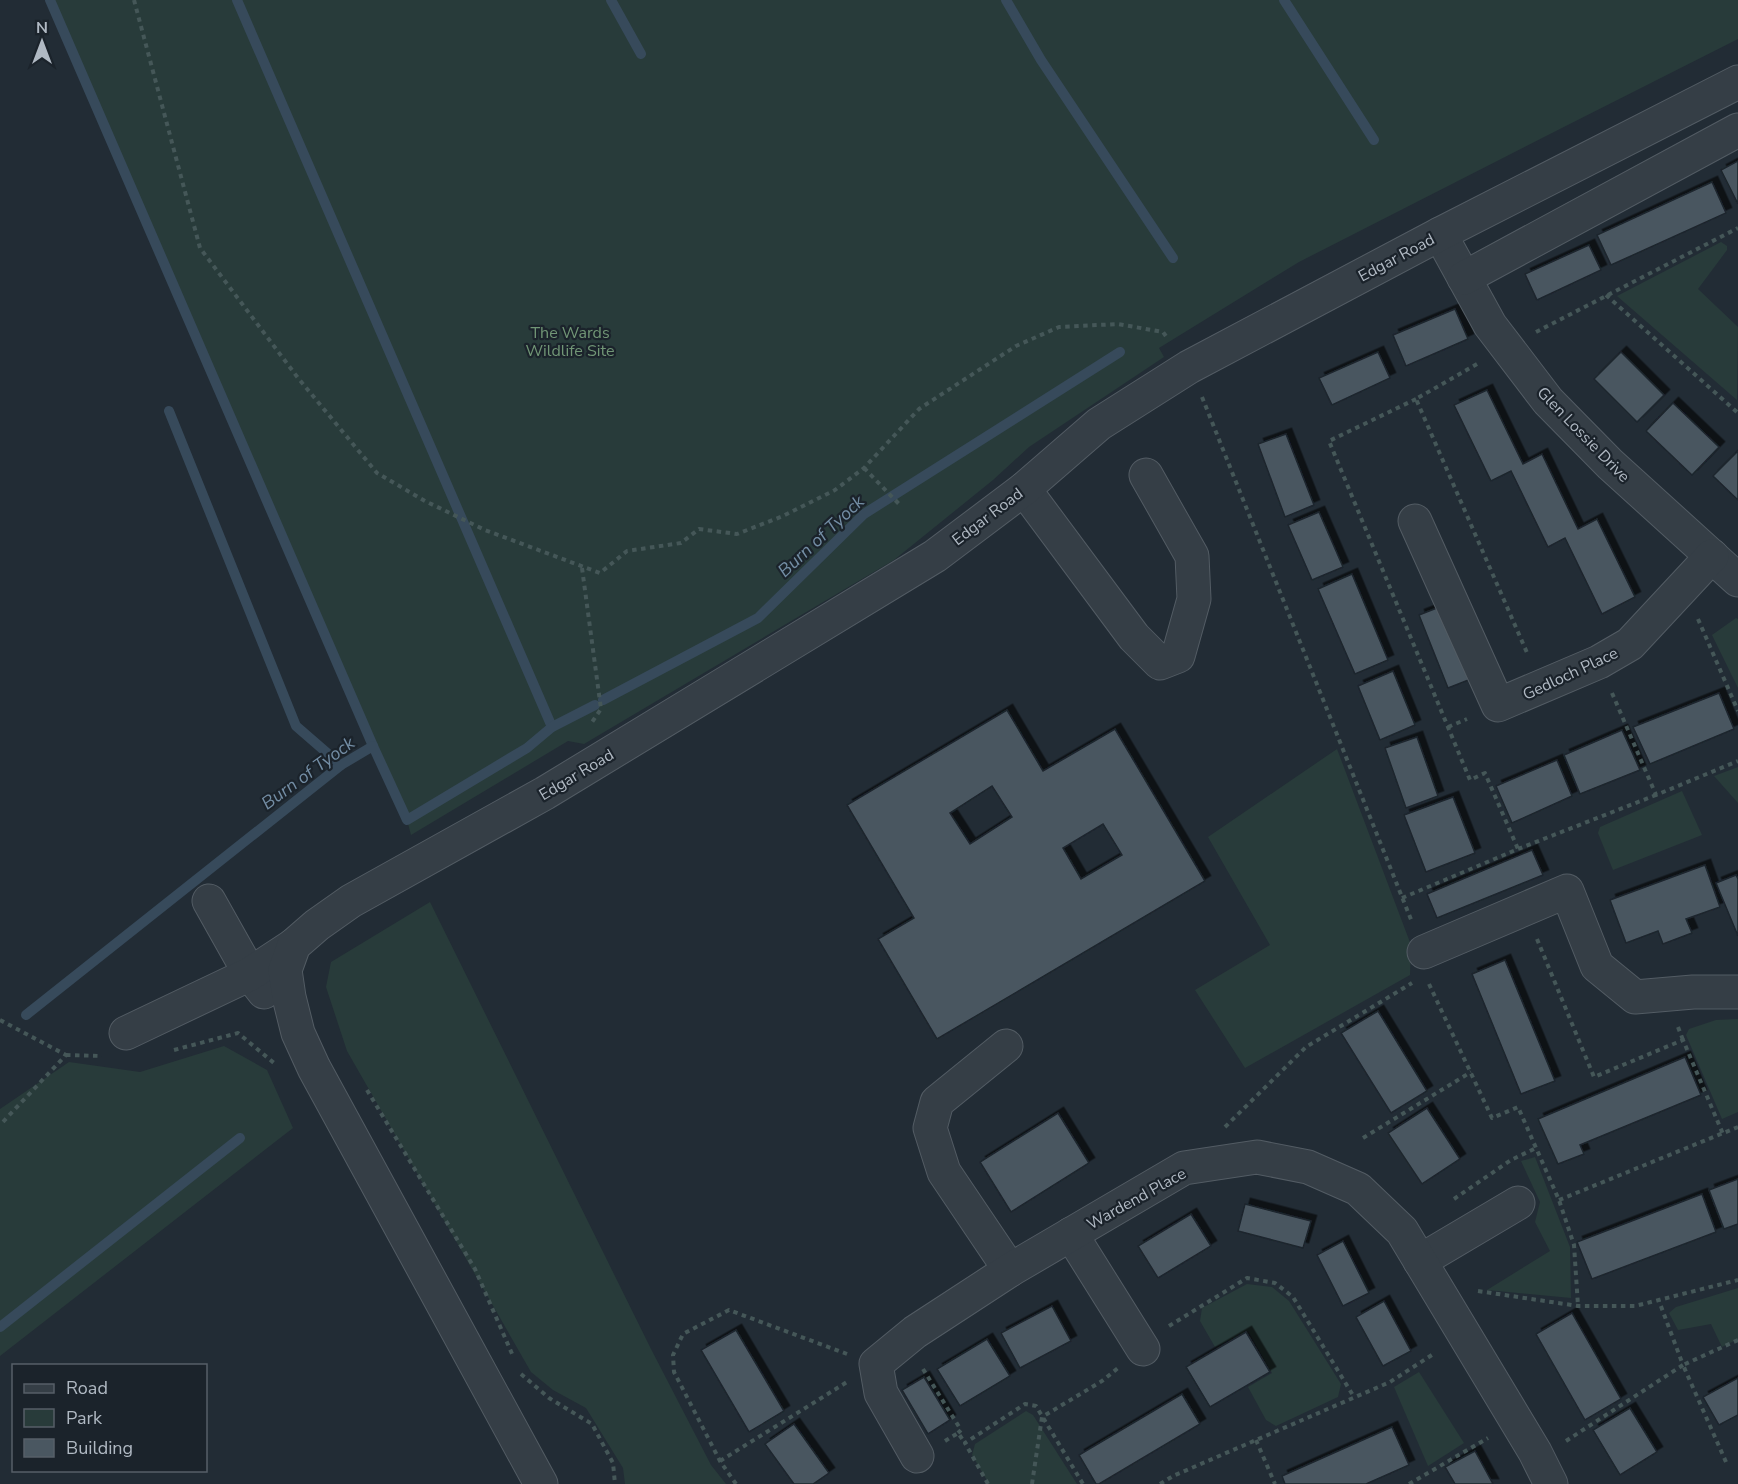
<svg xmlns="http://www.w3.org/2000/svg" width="1738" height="1484" font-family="'Nunito Sans',sans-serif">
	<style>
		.green { fill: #283b3a }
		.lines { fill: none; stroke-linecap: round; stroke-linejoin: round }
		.stream { stroke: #374a5b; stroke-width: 10 }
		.building { fill: #4a5761; stroke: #1d252d; stroke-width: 1.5; fill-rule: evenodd; filter: url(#shadow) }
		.minor-casing { stroke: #535c64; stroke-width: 35 }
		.path { stroke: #455758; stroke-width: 4; stroke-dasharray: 4.5 4.5; stroke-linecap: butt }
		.minor { stroke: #353e46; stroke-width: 33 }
		.labels { text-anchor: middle; stroke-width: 4.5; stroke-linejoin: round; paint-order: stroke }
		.street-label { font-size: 16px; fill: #b0b9c3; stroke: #1b232b }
		.park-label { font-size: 16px; fill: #719676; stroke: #1b232b }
		.water-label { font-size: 18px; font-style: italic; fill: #738da4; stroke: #1b232b }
	</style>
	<defs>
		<filter id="shadow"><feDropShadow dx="5.5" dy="-5.5" stdDeviation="0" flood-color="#0009"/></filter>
	</defs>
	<rect width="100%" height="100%" fill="#222c35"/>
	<g class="green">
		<polygon points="50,0 1738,0 1738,39 1548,135 1299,262 1159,348 1164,357 1029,447 993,480 894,560 584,744 568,741 411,835 407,820"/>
		<polygon points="1721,242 1727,246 1727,250 1698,289 1738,327 1737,400 1617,296"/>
		<polygon points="1736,618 1738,619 1738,688 1712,635"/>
		<polygon points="1337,749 1411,945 1410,975 1245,1068 1195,990 1270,945 1208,837"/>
		<polygon points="1738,767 1738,803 1714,776"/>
		<polygon points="1682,791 1702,835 1613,870 1598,833 1600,827"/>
		<polygon points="430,902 651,1349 711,1465 726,1484 625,1484 623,1468 586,1408 553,1390 531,1372 347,1051 326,987 331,962"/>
		<polygon points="1738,1019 1738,1112 1722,1119 1686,1035 1689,1029 1716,1020"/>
		<polygon points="224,1046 267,1070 293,1128 0,1356 0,1109 69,1062 140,1072"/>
		<polygon points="1535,1157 1570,1247 1571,1298 1487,1290 1550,1251 1535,1222 1540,1202 1521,1161"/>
		<polygon points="1247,1284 1272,1287 1289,1301 1341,1384 1338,1397 1276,1426 1266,1420 1248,1387 1272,1373 1248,1331 1215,1347 1200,1321 1202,1308"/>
		<polygon points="1738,1288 1738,1339 1722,1347 1711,1324 1678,1330 1669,1313 1676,1307"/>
		<polygon points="1419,1372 1464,1443 1428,1466 1394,1387"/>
		<polygon points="1026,1411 1033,1415 1077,1484 989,1484 972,1455 975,1444"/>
	</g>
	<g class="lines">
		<g class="stream">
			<polyline points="50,0 373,746"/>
			<polyline points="237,0 552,727"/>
			<polyline points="611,0 641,54"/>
			<polyline points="1006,0 1041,60 1173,258"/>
			<polyline points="1284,0 1374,140"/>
			<polyline points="169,411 296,726 341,765"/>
			<polyline points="603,700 758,618 864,514 1120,352"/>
			<polyline points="26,1015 341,765 373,746 407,820 527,748 552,727 595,705"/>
			<polyline points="0,1327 240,1138"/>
		</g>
	</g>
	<g class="building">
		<polygon points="1738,161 1738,204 1721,170"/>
		<polygon points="1712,182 1726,213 1611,265 1597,235"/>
		<polygon points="1589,245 1601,270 1537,300 1525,274"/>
		<polygon points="1455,309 1468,339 1406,366 1393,335"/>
		<polygon points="1378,352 1390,378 1332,405 1319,378"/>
		<polygon points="1621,352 1664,395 1637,422 1594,379"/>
		<polygon points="1487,390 1523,464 1542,454 1578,529 1597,519 1635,597 1602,614 1565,538 1548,547 1511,471 1491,481 1454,405"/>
		<polygon points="1673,403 1719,447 1692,475 1646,431"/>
		<polygon points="1286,434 1314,505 1285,517 1258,444"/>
		<polygon points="1738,451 1738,500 1713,476"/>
		<polygon points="1319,512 1343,567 1312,580 1288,525"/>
		<polygon points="1352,574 1388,660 1355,674 1318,589"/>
		<polygon points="1442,606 1471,679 1448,688 1419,615"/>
		<polygon points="1393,671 1415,725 1380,740 1358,686"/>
		<polygon points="1719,693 1734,729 1650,764 1633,727"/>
		<path d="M1007,710L1043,771L1115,729L1205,881L937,1039L878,939L914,918L847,805ZM992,786L1012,817L970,844L950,813ZM1103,824L1122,855L1081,879L1063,848Z"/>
		<polygon points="1622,730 1640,770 1580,794 1564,755"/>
		<polygon points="1417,737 1438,796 1406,808 1385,748"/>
		<polygon points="1557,760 1572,796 1512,823 1496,786"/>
		<polygon points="1453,797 1475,853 1426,872 1404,815"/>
		<polygon points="1532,850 1543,875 1437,918 1427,894"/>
		<polygon points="1705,865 1720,907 1686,919 1692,933 1663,944 1658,931 1626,943 1610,900"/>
		<polygon points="1736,875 1738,879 1738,936 1716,883"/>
		<polygon points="1505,960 1555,1081 1521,1094 1472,974"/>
		<polygon points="1378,1011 1427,1091 1391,1113 1341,1033"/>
		<polygon points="1685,1057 1701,1095 1580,1145 1584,1154 1558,1164 1538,1119"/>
		<polygon points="1427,1108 1460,1159 1422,1184 1388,1133"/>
		<polygon points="1058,1113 1089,1163 1011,1212 980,1162"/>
		<polygon points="1738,1179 1738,1224 1724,1229 1709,1190"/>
		<polygon points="1702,1194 1716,1232 1592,1279 1577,1242"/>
		<polygon points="1245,1204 1311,1221 1303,1248 1238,1231"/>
		<polygon points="1191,1214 1211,1246 1158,1278 1138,1246"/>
		<polygon points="1343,1241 1369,1293 1343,1306 1317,1255"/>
		<polygon points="1384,1301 1411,1351 1383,1366 1356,1317"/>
		<polygon points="1052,1306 1071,1341 1020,1368 1001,1333"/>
		<polygon points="1572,1313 1621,1399 1585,1420 1536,1334"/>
		<polygon points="736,1330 784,1411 749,1432 701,1350"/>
		<polygon points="1246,1332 1270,1372 1210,1407 1186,1367"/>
		<polygon points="987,1339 1010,1376 960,1406 937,1369"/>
		<polygon points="924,1377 950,1420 928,1434 902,1390"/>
		<polygon points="1738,1378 1738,1415 1719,1425 1703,1397"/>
		<polygon points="1182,1394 1200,1424 1099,1484 1096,1484 1079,1455"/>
		<polygon points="1630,1408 1657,1452 1620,1475 1593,1430"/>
		<polygon points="794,1424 829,1473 813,1484 794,1484 765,1444"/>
		<polygon points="1392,1427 1409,1465 1366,1484 1285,1484 1282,1476"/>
		<polygon points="1475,1451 1493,1484 1455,1484 1445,1467"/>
	</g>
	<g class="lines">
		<g class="minor-casing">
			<g id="minor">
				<polyline points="1440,234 1490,325 1548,401 1610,464 1738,580"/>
				<polyline points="1464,278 1738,130"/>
				<polyline points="1024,489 1134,637 1160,663 1178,656 1194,599 1192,556 1146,475"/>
				<polyline points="1415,521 1498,705 1599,662 1630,644 1712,556"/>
				<polyline points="209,901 250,974 264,992"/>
				<polyline points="1424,952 1567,891 1597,966 1635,997 1693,992 1738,992"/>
				<polyline points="126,1033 250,974 294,945"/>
				<polyline points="1006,1046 937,1102 930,1128 944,1172 1010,1270"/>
				<polyline points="1071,1234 1143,1349"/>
				<polyline points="1420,1261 1518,1203"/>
				<polyline points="917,1456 881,1393 876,1364 915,1332 1010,1270 1184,1168 1257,1157 1308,1167 1358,1189 1402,1231 1535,1452 1551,1484"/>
				<polyline points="541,1484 314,1068 298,1033 289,997 285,970 294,945 317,925 351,901 545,793 935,556 1024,489 1099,424 1189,367 1440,234 1738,82"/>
			</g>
		</g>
		<g class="path">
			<polyline points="134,0 200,248 298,378 377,473 425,501 485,530 600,573 627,551 681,543 699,529 737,534 783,516 835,490 864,468 919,409 1016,346 1059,327 1118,324 1163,332 1168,339"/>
			<polyline points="1606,295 1738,413"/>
			<polyline points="1536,332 1738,228"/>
			<polyline points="1477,364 1416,399 1528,655"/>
			<polyline points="1202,397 1412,922"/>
			<polyline points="1416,399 1329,441 1470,780 1485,773 1518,849"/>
			<polyline points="864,468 899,504"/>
			<polyline points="582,568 601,709 590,725"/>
			<polyline points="1698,619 1738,711"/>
			<polyline points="1612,693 1656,795 1738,761"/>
			<polyline points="1448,727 1467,719"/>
			<polyline points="1402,898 1518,849 1656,795"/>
			<polyline points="1537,939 1594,1077 1683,1040 1723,1134"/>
			<polyline points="1429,984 1492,1118 1518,1107 1559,1200 1574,1245 1578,1306"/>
			<polyline points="0,1020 66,1055 0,1125"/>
			<polyline points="1678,1027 1683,1040"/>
			<polyline points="174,1050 238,1033 274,1063"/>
			<polyline points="66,1055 102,1056"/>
			<polyline points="367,1090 475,1269 513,1356"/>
			<polyline points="1225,1127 1306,1047 1412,983"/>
			<polyline points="1363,1138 1471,1072"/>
			<polyline points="1454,1199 1511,1160 1536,1148"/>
			<polyline points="1559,1200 1738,1127"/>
			<polyline points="1478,1291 1578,1306 1635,1306 1738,1280"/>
			<polyline points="1169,1326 1247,1278 1275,1283 1293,1297 1354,1397"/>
			<polyline points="923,1369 961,1430 958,1433"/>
			<polyline points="521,1374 549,1398 592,1424 613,1463 615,1484"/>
			<polyline points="1256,1440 1275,1484"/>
			<polyline points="945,1441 958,1433 965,1443"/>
			<polyline points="1566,1441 1683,1365 1659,1301"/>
			<polyline points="720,1461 847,1382"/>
			<polyline points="1726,1462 1683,1365 1738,1340"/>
			<polyline points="736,1484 720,1461 674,1372 673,1355 683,1334 729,1310 847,1354"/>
			<polyline points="988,1484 965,1443 1025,1404 1036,1406 1083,1484"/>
			<polyline points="1032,1484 1042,1417 1102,1381 1118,1368"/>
			<polyline points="1160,1484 1173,1476 1390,1382 1435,1353"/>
			<polyline points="1409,1484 1488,1438"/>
		</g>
		<use href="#minor" class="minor"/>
	</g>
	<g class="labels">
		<g class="street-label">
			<text transform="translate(1396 257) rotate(-28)" y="6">Edgar Road</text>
			<text transform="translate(1584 434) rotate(46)" y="6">Glen Lossie Drive</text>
			<text transform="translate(987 516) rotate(-37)" y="6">Edgar Road</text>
			<text transform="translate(1570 673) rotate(-25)" y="6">Gedloch Place</text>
			<text transform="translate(576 774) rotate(-31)" y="6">Edgar Road</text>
			<text transform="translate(1136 1198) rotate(-29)" y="6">Wardend Place</text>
		</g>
		<g class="park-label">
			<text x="570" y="338">The Wards<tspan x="570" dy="18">Wildlife Site</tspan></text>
		</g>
		<g class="water-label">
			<text transform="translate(821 536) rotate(-43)" y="6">Burn of Tyock</text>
			<text transform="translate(308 773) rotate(-36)" y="6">Burn of Tyock</text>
		</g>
	</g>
	<rect x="12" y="1364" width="195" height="108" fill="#1b232b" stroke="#575f68" stroke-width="1.5"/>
	<rect x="24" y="1384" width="30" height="9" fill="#353e46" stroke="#575f68" stroke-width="1.5"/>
	<text x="66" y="1394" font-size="18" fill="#b0b9c3">Road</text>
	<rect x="24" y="1409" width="30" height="18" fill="#283b3a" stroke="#575f68" stroke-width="1.5"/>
	<text x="66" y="1424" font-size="18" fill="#b0b9c3">Park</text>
	<rect x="24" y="1439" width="30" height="18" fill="#4a5761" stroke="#575f68" stroke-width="1.5"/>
	<text x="66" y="1454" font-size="18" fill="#b0b9c3">Building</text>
	<g transform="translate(42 42)" stroke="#1b232b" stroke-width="4.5" paint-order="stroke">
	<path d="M0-4.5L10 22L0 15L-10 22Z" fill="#b0b9c3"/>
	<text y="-9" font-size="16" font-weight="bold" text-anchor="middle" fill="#b0b9c3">N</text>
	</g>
</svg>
